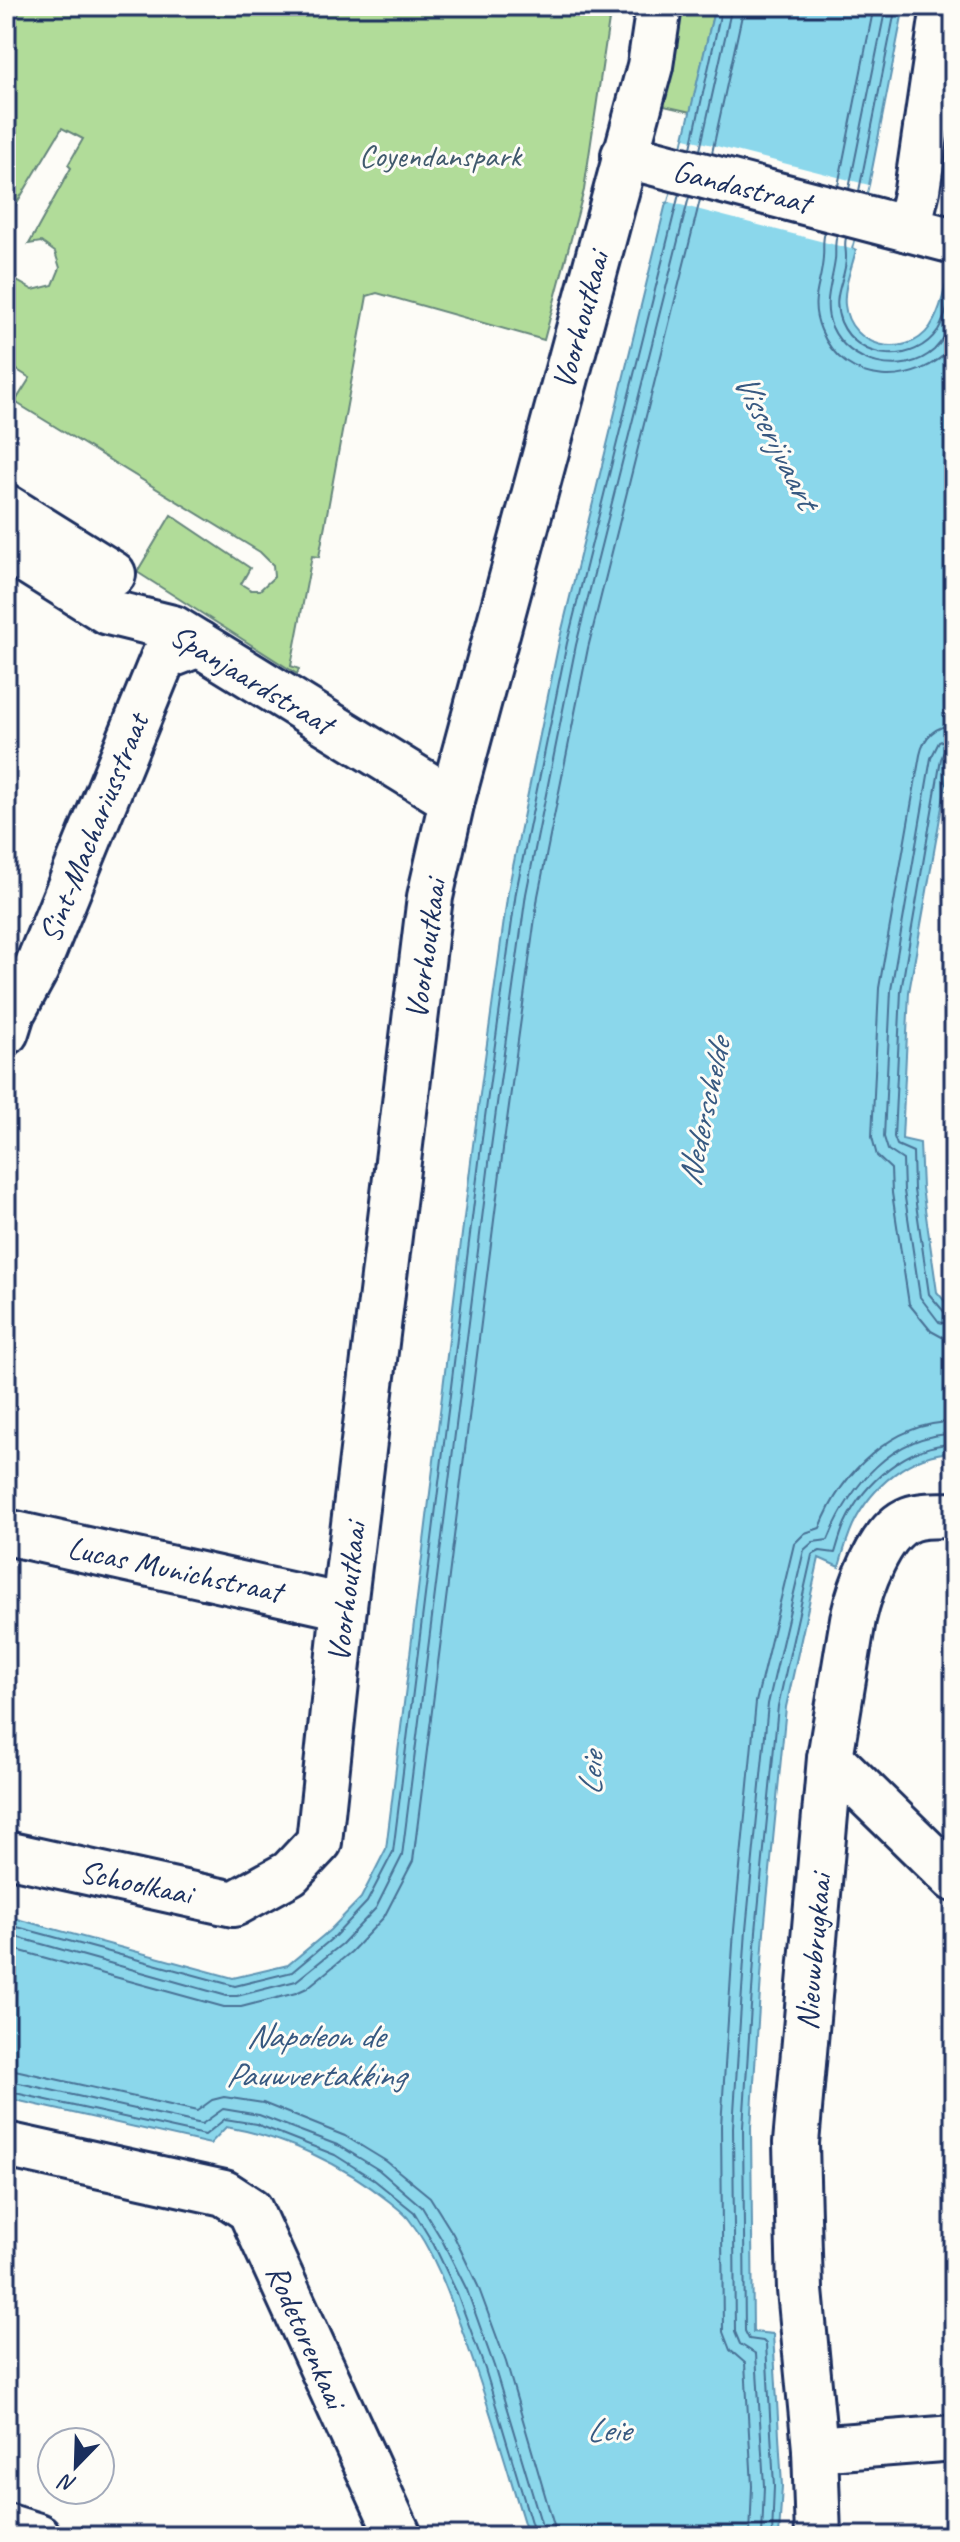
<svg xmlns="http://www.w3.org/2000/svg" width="960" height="2542" font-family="Caveat,sans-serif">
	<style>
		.green { fill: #b1dc99; stroke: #66867c; stroke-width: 2 }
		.water { fill: #8bd7eb; stroke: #5e94b3; stroke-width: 2 }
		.pier { fill: #fdfcf7 }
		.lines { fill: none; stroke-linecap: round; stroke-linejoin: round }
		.shore { stroke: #487296; stroke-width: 2 }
		.minor-casing { stroke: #1b2f5e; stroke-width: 50 }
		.minor { stroke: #fdfcf7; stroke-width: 44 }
		.labels { text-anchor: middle; stroke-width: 6; stroke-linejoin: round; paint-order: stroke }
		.park-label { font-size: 32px; fill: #405a6d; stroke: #fdfcf7 }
		.street-label { font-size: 32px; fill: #1b2f5e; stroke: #fdfcf7 }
		.water-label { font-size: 34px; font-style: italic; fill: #375981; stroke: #fdfcf7 }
	</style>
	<rect width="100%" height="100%" fill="#fdfcf7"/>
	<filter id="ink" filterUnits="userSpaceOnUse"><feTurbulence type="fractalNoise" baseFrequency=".0125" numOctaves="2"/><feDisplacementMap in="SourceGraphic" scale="16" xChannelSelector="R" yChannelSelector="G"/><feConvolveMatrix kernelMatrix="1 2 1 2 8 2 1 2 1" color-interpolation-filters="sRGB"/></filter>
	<g filter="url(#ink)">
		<g class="green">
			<polygon points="6,6 611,6 584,190 544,340 377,293 367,296 319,557 312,556 291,666 299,669 297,674 137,572 171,515 250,568 241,584 251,590 260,590 274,577 273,565 260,552 15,402 30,378 6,363 6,279 12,269 17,281 33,290 53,285 60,268 55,252 41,242 29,244 71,168 68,165 83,139 62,128 6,221"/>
			<polygon points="677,6 715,6 691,112 664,106"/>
		</g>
		<path class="water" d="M715,6H904L869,185L852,248L856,250C852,267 843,288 845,305C849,347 906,361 930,327C945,305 948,269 954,243V739L909,992L902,1139L920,1143L922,1188L937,1292L954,1312V1452C910,1453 871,1487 853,1525C847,1538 843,1553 839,1567L819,1558L786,1707L764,1932L751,2127L753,2332L773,2334L782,2486L779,2536H528C507,2468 488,2400 463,2333C449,2294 434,2251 408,2218C403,2212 396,2207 390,2202C343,2164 285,2137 226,2127L210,2144L6,2098V1916L233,1978L288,1965L330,1930L361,1898L386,1849L473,1145L508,891L559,642L666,203L669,202Z"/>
		<polygon class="pier" points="685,138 869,185 851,249 669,202"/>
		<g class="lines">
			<g class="shore">
				<polyline points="691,148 722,6"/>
				<polyline points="700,150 732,6"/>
				<polyline points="712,153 744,6"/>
				<polyline points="838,186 874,6"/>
				<polyline points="849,189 886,6"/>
				<polyline points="859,191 896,6"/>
				<path d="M825,232C822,241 824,248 823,257C822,285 808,299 821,330C844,388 917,389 954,345"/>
				<path d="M837,235C834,244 836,251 835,260C832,284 822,304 832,327C848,364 903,378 934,350C943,341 949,330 954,319"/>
				<path d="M846,238C844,245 846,248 846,256C847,279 830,295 841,322C858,362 915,365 938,330C948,314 950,294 954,277"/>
				<path d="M954,725C935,726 924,736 920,755L879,988L872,1137L877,1156L891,1169L892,1193L909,1304L931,1331L942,1337L954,1338"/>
				<polyline points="954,737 939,742 931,758 891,990 884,1137 888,1150 903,1160 904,1191 920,1297 939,1322 954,1326"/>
				<polyline points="954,747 945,749 941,759 901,991 894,1137 897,1145 913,1152 914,1190 929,1294 946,1314 954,1316"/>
				<polyline points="6,1924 235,1986 292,1972 335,1936 367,1902 393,1852 481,1146 516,892 567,643 679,194"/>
				<polyline points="6,1934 227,1996 237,1996 296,1981 342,1944 376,1908 402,1856 491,1147 526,894 576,645 689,197"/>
				<polyline points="6,1947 224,2007 241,2007 296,1993 307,1988 351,1952 384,1917 413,1861 503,1149 538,896 588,648 700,200"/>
				<polyline points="6,2068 197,2111 212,2100 224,2097 263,2103 345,2136 386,2161 430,2197 453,2234 478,2286 506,2362 557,2536"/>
				<polyline points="6,2080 202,2124 223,2109 259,2115 340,2146 379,2170 422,2207 442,2240 467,2290 494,2366 545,2536"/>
				<polyline points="6,2091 205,2135 225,2119 256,2124 335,2155 373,2179 414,2212 434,2245 457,2293 485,2369 535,2536"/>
				<path d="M750,2536L752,2486L745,2363L730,2350L723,2332L721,2126L734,1930L756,1702L794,1544L805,1533L820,1528C841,1473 892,1422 954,1422"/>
				<path d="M762,2536L764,2486L756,2354L740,2344L735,2332L733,2127L746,1930L768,1704L804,1550L813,1542L828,1540C849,1487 892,1434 954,1434"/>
				<path d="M772,2536L774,2486L766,2344L763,2341L749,2339L745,2331L743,2127L756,1931L778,1706L812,1555L820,1551L835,1553C838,1543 841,1532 845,1523C864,1482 908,1444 954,1444"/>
			</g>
			<g class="minor-casing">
				<g id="minor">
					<polyline points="624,155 954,241"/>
					<polyline points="908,229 917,190 944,6"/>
					<polyline points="6,507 113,574"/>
					<polyline points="6,548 108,612 173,628 452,800"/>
					<polyline points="6,1032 12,1013 36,969 163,658 199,644"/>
					<polyline points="6,1532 344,1607"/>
					<polyline points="830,1758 954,1879"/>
					<polyline points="6,1854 234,1904 290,1873 319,1842 344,1607 430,897 452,800 650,66 659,6"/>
					<polyline points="6,2145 224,2193 250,2210 399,2536"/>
					<polyline points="815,2449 954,2438"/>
					<polyline points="6,2526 38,2536"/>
					<path d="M818,2536L815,2449L800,2290L796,2143L830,1758L853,1619C860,1589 879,1531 910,1519C923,1514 941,1516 954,1515"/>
				</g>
			</g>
			<use href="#minor" class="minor"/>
		</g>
	</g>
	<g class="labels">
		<g class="park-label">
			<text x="440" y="166">Coyendanspark</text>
		</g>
		<g class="street-label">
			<text transform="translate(742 186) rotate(14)" y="11">Gandastraat</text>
			<text transform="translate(580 320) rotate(-75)" y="11">Voorhoutkaai</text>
			<text transform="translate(252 679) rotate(31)" y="11">Spanjaardstraat</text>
			<text transform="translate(93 828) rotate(-68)" y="11">Sint-Machariusstraat</text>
			<text transform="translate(425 949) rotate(-82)" y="11">Voorhoutkaai</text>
			<text transform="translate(175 1569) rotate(12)" y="11">Lucas Munichstraat</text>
			<text transform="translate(346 1592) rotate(-83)" y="11">Voorhoutkaai</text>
			<text transform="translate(136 1882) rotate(12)" y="11">Schoolkaai</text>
			<text transform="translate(813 1952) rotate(-85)" y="11">Nieuwbrugkaai</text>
			<text transform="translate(307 2336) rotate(66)" y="11">Rodetorenkaai</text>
		</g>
		<g class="water-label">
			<text transform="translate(777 440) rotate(63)" y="12">Visserijvaart</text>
			<text transform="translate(703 1112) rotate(-78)" y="12">Nederschelde</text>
			<text transform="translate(590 1774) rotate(-87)" y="12">Leie</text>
			<text x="315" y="2047">Napoleon de<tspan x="315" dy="39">Pauwvertakking</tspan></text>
			<text x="608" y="2441">Leie</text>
		</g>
	</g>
	<rect width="960" height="2542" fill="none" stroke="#fdfcf7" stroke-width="32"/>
	<rect x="16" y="16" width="928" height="2510" fill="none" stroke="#1b2f5e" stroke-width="3" filter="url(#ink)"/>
	<g transform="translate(76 2466) rotate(203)"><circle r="38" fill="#fdfcf7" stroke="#a3aaba" stroke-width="2"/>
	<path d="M0-6L14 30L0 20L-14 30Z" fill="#1b2f5e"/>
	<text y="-12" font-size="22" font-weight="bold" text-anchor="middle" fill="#1b2f5e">N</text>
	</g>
</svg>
